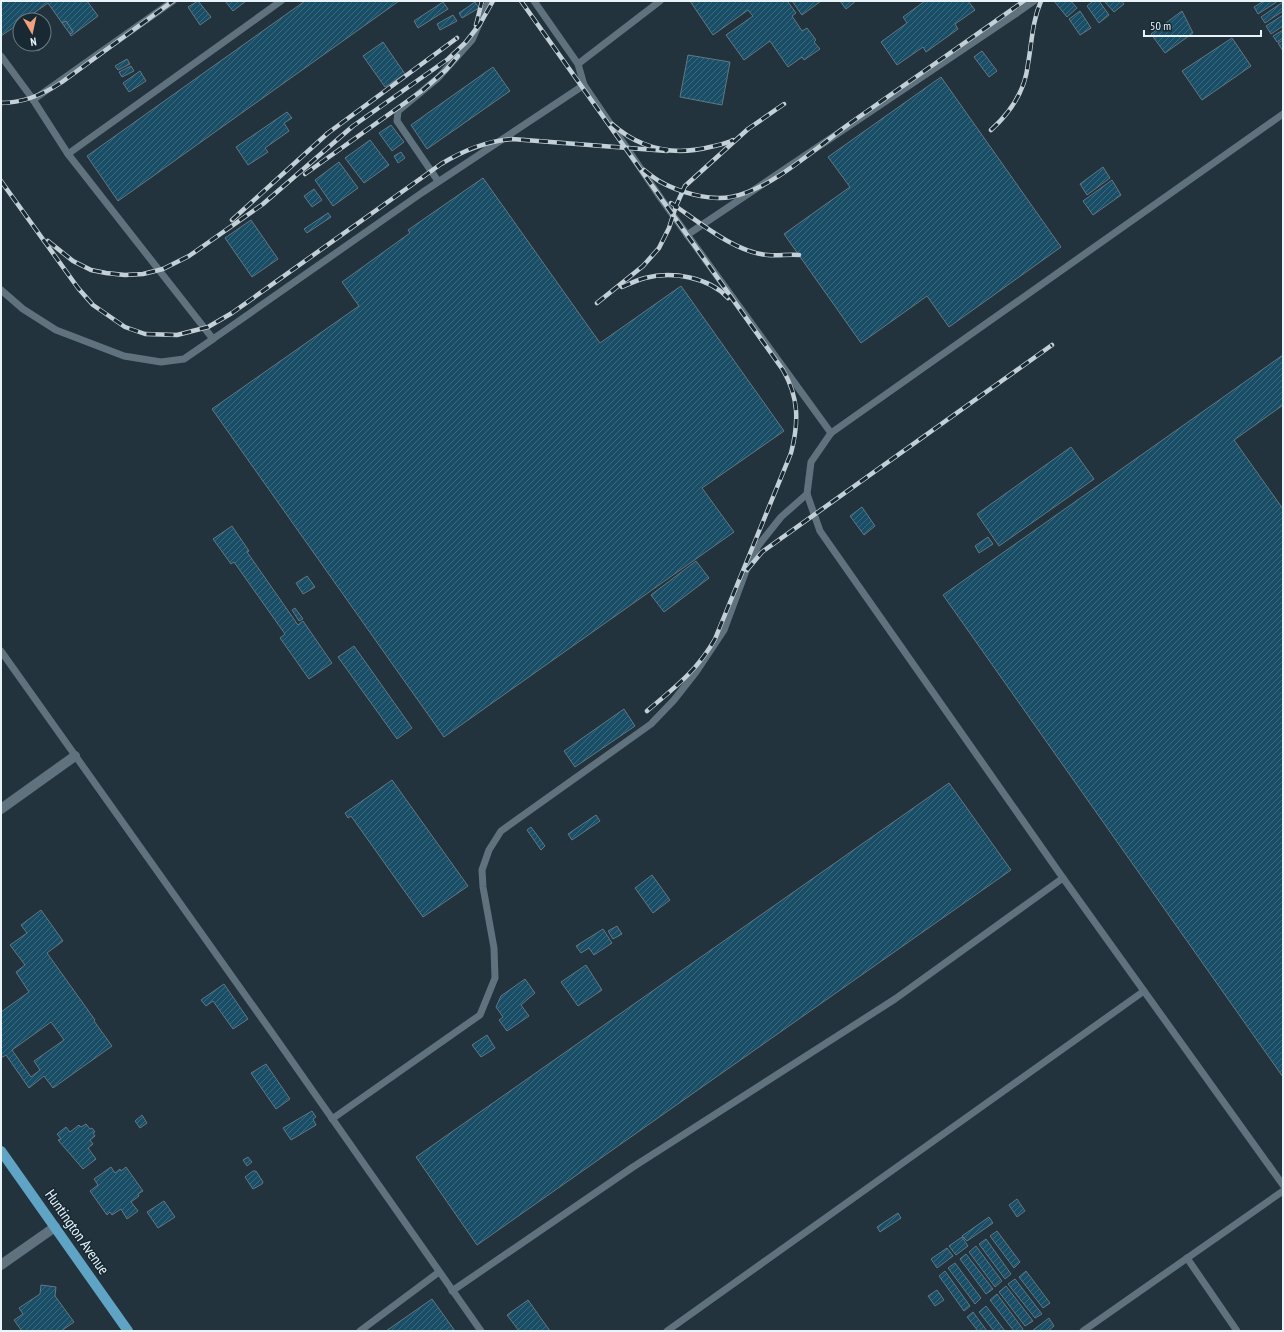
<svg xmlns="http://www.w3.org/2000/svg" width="1284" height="1332" font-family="'PT Sans Narrow',sans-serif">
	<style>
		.building { fill: url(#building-hatch); stroke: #637782; fill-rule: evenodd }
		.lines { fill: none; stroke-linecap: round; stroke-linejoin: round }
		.service { stroke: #5f727d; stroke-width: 7 }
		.minor { stroke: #5f727d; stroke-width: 10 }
		.primary { stroke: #5fa3c5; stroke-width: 10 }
		.rail-casing { stroke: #c4d0d7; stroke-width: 4.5 }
		.rail { stroke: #182933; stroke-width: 3; stroke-dasharray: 9; stroke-linecap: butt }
		.labels { text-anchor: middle; stroke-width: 3; stroke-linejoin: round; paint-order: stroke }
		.street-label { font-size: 15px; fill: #e9f4fa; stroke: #182933 }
	</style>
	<defs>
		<pattern id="building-hatch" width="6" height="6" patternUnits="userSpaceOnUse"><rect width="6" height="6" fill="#194e66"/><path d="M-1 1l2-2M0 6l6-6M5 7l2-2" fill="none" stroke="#3a687d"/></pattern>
	</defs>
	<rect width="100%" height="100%" fill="#22333d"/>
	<g class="building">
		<polygon points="1,1 87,1 98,16 71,36 70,34 73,32 66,21 62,23 48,3 24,20 20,20 20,23 1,36"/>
		<polygon points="198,1 211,17 200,25 188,7"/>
		<polygon points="225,1 246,1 233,11"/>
		<polygon points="305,1 399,1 118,201 87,156"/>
		<polygon points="690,1 789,1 788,2 796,13 792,16 802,31 807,28 816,40 814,42 820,49 804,60 802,57 788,67 770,41 744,60 726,35 753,16 748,10 713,35"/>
		<polygon points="792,1 821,1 802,15"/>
		<polygon points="840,1 856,1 846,9"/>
		<polygon points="925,1 968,1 975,10 955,24 958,29 926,52 923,47 897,65 881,42 907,23 903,17"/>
		<polygon points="1054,1 1071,1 1077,8 1067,17"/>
		<polygon points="1093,1 1099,1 1109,15 1099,23 1087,6"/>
		<polygon points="1104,1 1122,1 1124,4 1114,12"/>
		<polygon points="1264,1 1278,1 1258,14 1254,7"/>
		<polygon points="443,2 448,9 418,28 414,21"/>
		<polygon points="475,2 479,8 462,18 459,13"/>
		<polygon points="1283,2 1283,11 1265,23 1261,17"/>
		<polygon points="1080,11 1091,28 1080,35 1069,19"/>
		<polygon points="1182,11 1193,33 1165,53 1151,34"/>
		<polygon points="453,15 457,21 440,30 437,24"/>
		<polygon points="1283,15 1283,26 1271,34 1266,26"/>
		<polygon points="66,21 73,32 70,34 62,23"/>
		<polygon points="1283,30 1283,38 1277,42 1273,36"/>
		<polygon points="1232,38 1251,66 1202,100 1182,71"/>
		<polygon points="1283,40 1283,51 1278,43"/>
		<polygon points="383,42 405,74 385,87 363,56"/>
		<polygon points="34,44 44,44 45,46 38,51"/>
		<polygon points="982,51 997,71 989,77 974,57"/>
		<polygon points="688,55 730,62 722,105 680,97"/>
		<polygon points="127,59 130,64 118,70 115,66"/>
		<polygon points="131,66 134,71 122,77 119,72"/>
		<polygon points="493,67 510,91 427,149 411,125"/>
		<polygon points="140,71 146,81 129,92 123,83"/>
		<polygon points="941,77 1061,247 949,327 927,296 861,343 784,234 850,187 828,157"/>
		<polygon points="287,112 292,118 284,123 289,131 265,148 268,152 248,165 236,147"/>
		<polygon points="391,125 404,142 392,151 379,133"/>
		<polygon points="370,140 389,165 364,183 345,158"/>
		<polygon points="401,152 405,158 398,163 394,156"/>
		<polygon points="339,162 358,188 333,206 315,180"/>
		<polygon points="1103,167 1110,178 1087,195 1080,184"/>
		<polygon points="483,178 600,343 681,286 784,431 702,488 734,532 444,737 212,409 359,306 342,282 410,233 408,230"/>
		<polygon points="1112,180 1121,195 1093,215 1083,201"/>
		<polygon points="314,189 322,200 312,207 304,196"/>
		<polygon points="328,213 331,217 307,233 304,229"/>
		<polygon points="251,220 278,259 252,277 225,238"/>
		<polygon points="1283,355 1283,405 1234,440 1283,509 1283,1077 943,595"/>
		<polygon points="1071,447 1094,479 999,546 977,514"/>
		<polygon points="862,507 875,526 864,535 850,516"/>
		<polygon points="232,526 249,551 247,552 298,625 303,621 332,663 309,679 280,638 285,634 234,562 231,564 213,539"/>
		<polygon points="988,537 993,544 979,553 975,546"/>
		<polygon points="696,561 709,578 664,612 651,595"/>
		<polygon points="307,576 315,587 303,594 296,583"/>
		<polygon points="295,608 303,619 299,621 292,610"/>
		<polygon points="354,646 412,728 397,739 338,657"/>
		<polygon points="624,709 635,726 575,767 564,751"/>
		<polygon points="392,780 468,886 423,917 351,816 348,818 345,813"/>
		<polygon points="949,783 1011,870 477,1245 416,1157"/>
		<polygon points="596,815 600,821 572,840 568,834"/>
		<polygon points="531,827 545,846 541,850 527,830"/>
		<polygon points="652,875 670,900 653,913 635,888"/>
		<path d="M41,910L63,941L47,953L95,1020L94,1021L112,1046L53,1088L44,1076L29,1088L6,1055L1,1058V1012L29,992L16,972L25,965L10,945L27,933L21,925ZM51,1022L64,1040L34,1061L40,1070L31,1077L12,1050Z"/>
		<polygon points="617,926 622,934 613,939 608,931"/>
		<polygon points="603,929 612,943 594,955 589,948 581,953 576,946"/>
		<polygon points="586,965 602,990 578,1006 561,982"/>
		<polygon points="525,979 535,993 521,1005 529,1016 507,1031 499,1020 503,1017 496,1007 501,996"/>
		<polygon points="224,984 248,1019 233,1029 213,1001 206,1006 201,1000"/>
		<polygon points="487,1035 495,1048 481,1057 472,1045"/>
		<polygon points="266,1064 290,1099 276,1109 251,1073"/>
		<polygon points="312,1111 316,1117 313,1119 316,1125 291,1140 283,1128"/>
		<polygon points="142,1115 147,1123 140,1128 135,1121"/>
		<polygon points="86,1124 90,1129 92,1128 95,1132 93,1133 95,1136 90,1140 93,1144 88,1148 96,1159 83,1169 58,1140 61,1139 57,1134 66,1127 70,1132 79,1125 81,1127"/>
		<polygon points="248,1157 252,1162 247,1166 243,1160"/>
		<polygon points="111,1167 115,1173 120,1169 121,1171 126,1167 143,1191 138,1194 139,1196 131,1202 138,1211 127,1219 121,1209 112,1215 110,1212 107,1215 90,1191 98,1185 94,1179"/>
		<polygon points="253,1171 256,1171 263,1182 262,1184 253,1189 245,1177"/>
		<polygon points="1017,1199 1025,1211 1017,1217 1009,1205"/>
		<polygon points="164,1201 175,1217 158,1228 147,1212"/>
		<polygon points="898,1213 901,1218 880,1232 877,1227"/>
		<polygon points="989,1217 993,1223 967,1241 962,1236"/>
		<polygon points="997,1231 1020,1262 1014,1268 990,1236"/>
		<polygon points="962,1237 968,1246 956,1255 949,1246"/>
		<polygon points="986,1239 1011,1274 1005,1279 979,1244"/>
		<polygon points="976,1246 1002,1281 995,1287 969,1252"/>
		<polygon points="947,1248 953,1256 937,1268 931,1259"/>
		<polygon points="966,1254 993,1289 986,1294 960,1259"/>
		<polygon points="955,1263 981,1298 975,1304 948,1268"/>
		<polygon points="945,1271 970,1306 964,1311 939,1276"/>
		<polygon points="1026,1271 1050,1303 1043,1308 1019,1277"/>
		<polygon points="1015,1279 1042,1314 1035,1318 1008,1284"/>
		<polygon points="41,1285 56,1287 55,1296 74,1322 61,1331 19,1331 21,1330 14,1320 23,1314 19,1308 40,1294"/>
		<polygon points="1006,1286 1033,1321 1025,1326 999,1292"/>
		<polygon points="937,1290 944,1300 935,1306 928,1296"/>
		<polygon points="997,1294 1023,1329 1021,1331 1014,1331 990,1300"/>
		<polygon points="432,1299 455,1331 386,1331"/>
		<polygon points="528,1300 550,1331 519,1331 507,1315"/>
		<polygon points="986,1306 1005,1331 994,1331 979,1312"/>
		<polygon points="973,1312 987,1331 978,1331 967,1317"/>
		<polygon points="1049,1318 1054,1326 1048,1331 1032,1331"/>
	</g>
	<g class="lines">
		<g class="service">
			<polyline points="534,1 578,64 584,85 662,200 831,433"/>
			<polyline points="1,56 32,98 68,154 213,339 423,192 584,85"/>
			<polyline points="578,64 660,1"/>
			<polyline points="33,100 173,1"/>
			<polyline points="1283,114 831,433 811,462 807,494 820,531 1063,878 1283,1185"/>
			<polyline points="68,154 281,1"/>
			<polyline points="438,181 397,121 398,111 438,78 472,40 489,1"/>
			<polyline points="687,235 1017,13 1034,1"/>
			<polyline points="1,290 23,309 56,330 124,356 161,362 184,359 213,339"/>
			<polyline points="1,651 275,1037 481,1331"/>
			<polyline points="332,1119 480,1015 495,978 494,948 483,887 482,870 489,850 501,831 651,724 674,700 696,672 724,630 747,568 758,546 781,517 807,494"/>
			<polyline points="1187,1258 1237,1331"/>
			<polyline points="452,1291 633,1167 895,999 1063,878"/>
			<polyline points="360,1331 439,1272"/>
			<polyline points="667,1331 1144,991"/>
			<polyline points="1083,1331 1283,1191"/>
		</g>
		<g class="minor">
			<polyline points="1,809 75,756"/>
			<polyline points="1,1265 55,1227"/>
		</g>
		<polyline class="primary" points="1,1151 128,1331"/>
		<g class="rail-casing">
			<g id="rail">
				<path d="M521,1L783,370C799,398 799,422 791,453L715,639C697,671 674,688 647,711"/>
				<polyline points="476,25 482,1"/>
				<path d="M1,103C23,103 44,94 62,82L173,1"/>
				<path d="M612,124C640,149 674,156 710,147C718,145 726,144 733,140"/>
				<path d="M991,130C1010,113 1025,91 1028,64C1032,42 1032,22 1041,1"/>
				<path d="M644,170C649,174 654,178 659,181C678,192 709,201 731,197C770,190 816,148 849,124C907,83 966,42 1024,1"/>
				<polyline points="305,174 423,90 446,70 458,56"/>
				<path d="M1,181L78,288L93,305L125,327L145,334L177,335L208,327L232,313L441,164C464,150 486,141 512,139L667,151"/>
				<path d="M671,203C698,221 735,253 768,255C778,256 789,254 799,255"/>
				<polyline points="232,220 328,133 457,38"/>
				<polyline points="48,241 73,261 91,270 106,273 125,275 143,274 163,269 189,256 263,204 353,126 448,59 465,43 480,24 493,1"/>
				<path d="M622,287C629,284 637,280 645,278C672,271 709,277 728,298"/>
				<polyline points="597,303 643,266 659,248 669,228 676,206 685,186 748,129 784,104"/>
				<polyline points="747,570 762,552 1052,345"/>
			</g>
		</g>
		<use href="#rail" class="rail"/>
	</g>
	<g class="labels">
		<g class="street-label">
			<text transform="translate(77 1232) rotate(55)" y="5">Huntington Avenue</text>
		</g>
	</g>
	<rect width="1284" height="1332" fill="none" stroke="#e9f4fa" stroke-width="4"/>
	<g transform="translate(32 32) rotate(171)"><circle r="19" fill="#182933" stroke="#6c7a83"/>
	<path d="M0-3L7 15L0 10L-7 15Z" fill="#f1a17d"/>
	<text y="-6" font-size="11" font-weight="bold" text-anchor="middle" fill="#e9f4fa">N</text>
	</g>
	<path d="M1144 30v6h117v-6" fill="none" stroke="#e9f4fa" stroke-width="2"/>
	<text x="1150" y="30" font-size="12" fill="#e9f4fa" stroke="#182933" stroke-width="3" paint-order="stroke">50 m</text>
</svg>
